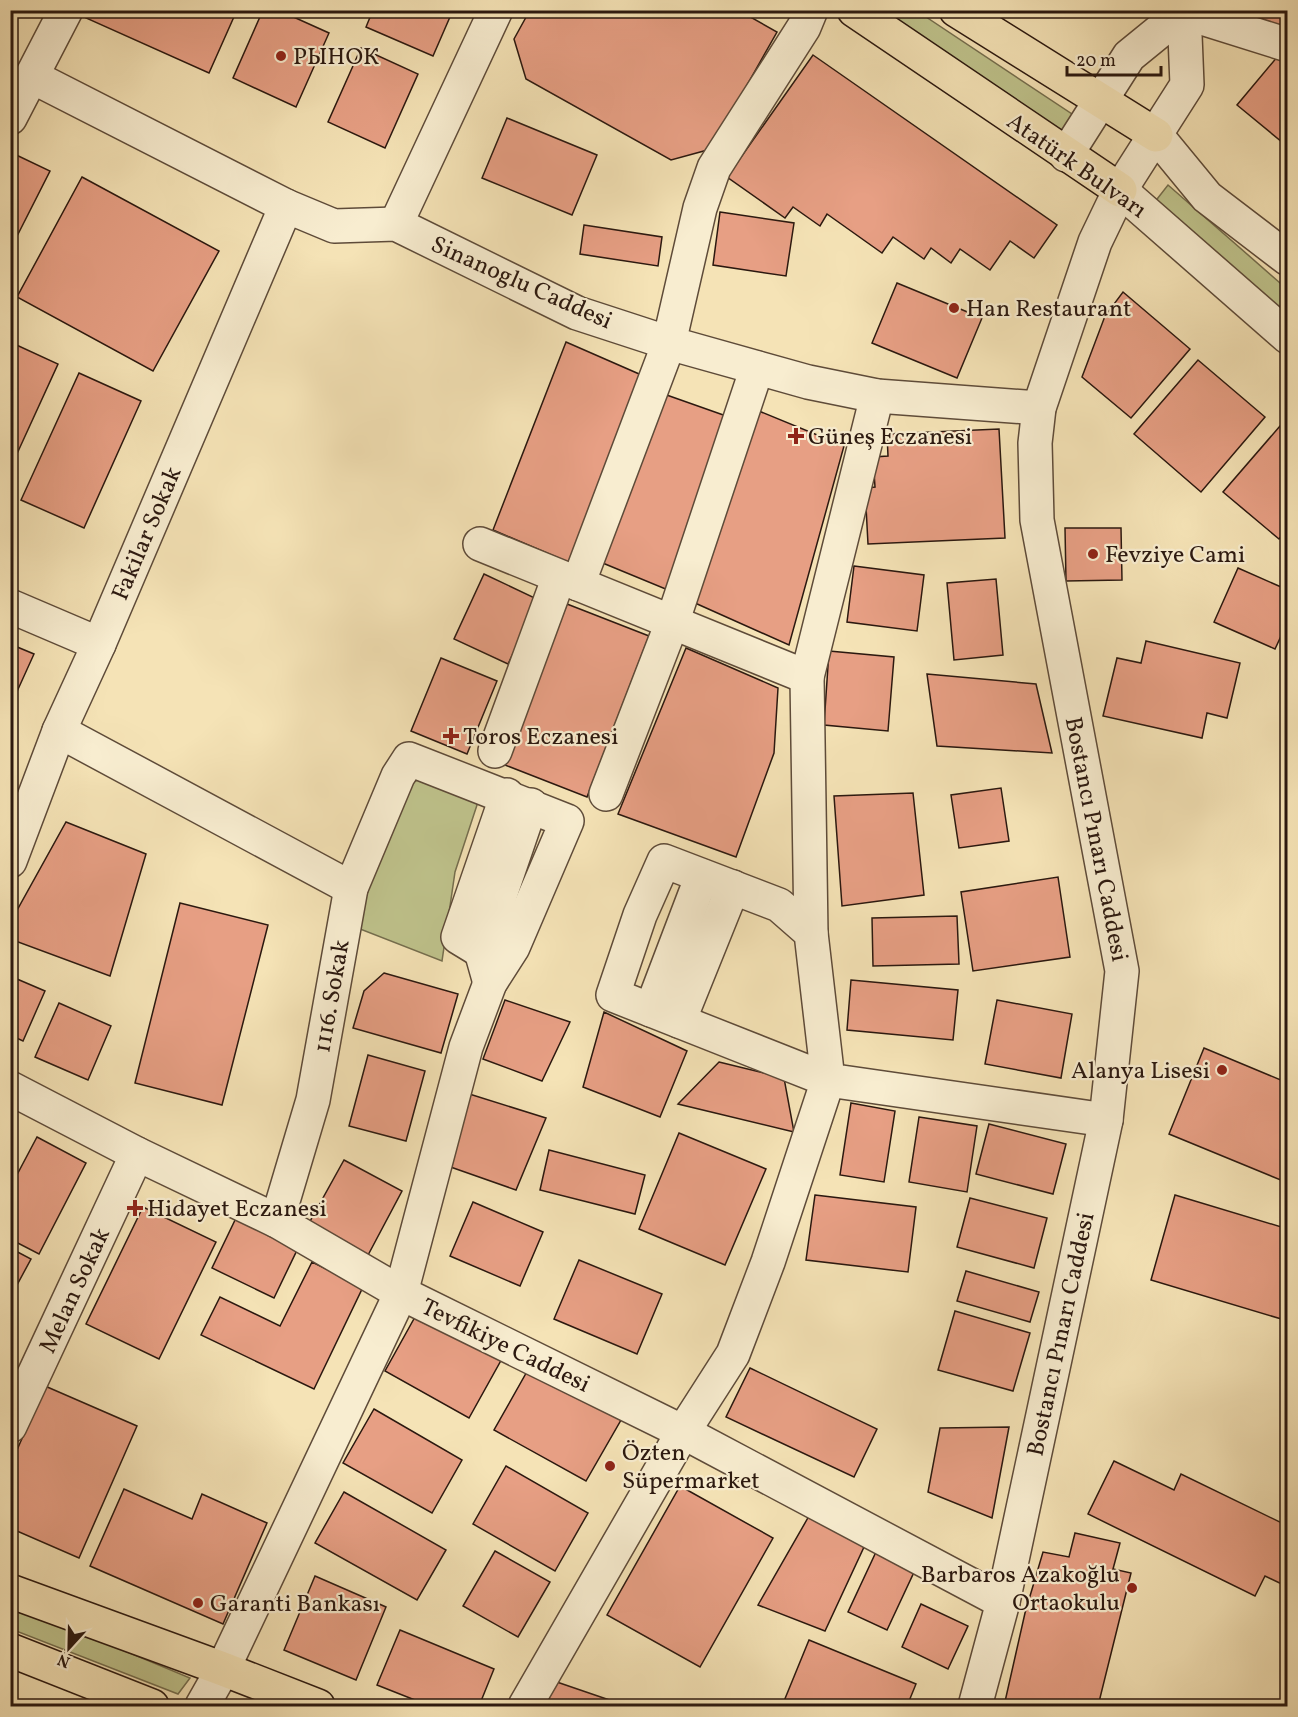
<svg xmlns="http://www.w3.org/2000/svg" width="1298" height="1717" font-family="Vollkorn,serif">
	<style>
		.green { fill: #bfc38c; stroke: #756e4e; stroke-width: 1.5 }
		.building { fill: #e79f84; stroke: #2b180f; stroke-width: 1.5 }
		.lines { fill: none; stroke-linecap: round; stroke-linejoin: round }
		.minor-casing { stroke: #5e4b39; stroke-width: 36 }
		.major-casing { stroke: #2b180f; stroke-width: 36 }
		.minor { stroke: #f8edd0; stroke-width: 33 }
		.major { stroke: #f5e3b6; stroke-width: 33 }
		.poi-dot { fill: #8f2418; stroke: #f8edd0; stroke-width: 2 }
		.labels { text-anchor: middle; stroke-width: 4.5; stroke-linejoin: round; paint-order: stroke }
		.poi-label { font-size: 24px; fill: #2b180f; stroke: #f8edd0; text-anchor: start }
		.street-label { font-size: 24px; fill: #2b180f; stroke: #f8edd0 }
	</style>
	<rect width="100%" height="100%" fill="#f5e3b6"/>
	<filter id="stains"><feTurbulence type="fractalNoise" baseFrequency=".00333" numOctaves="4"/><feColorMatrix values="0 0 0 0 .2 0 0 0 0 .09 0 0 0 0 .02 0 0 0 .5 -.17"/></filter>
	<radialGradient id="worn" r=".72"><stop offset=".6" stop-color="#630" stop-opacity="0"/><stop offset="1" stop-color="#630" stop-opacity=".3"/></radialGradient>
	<g class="green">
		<polygon points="885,11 917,11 1078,118 1067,136"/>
		<polygon points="1168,185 1287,289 1287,318 1154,203"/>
		<polygon points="419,779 478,802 455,872 442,961 355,927 358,892 405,787"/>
		<polygon points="10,1603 190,1678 178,1694 11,1629"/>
	</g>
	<g class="building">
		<polygon points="90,10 237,10 209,73 86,18"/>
		<polygon points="263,10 278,10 329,33 296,107 233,78"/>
		<polygon points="373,10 453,10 433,56 366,27"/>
		<polygon points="530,10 738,10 777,32 711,149 671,160 526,79 514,39"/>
		<polygon points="1232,10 1288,10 1288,33"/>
		<polygon points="361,48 418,74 385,148 328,122"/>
		<polygon points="813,55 1057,225 1034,258 1010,241 990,270 960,249 951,263 931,248 924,259 893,237 882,253 827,214 820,226 793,207 785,218 727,177"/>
		<polygon points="1278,56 1288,58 1288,147 1237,105"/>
		<polygon points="507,118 597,155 572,215 482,178"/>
		<polygon points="10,152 50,171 10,250"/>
		<polygon points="82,177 219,251 153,371 17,297"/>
		<polygon points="720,212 794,223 786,276 713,265"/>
		<polygon points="584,225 662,237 658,266 580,254"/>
		<polygon points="897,283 982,318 957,378 872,343"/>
		<polygon points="1123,292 1190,349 1131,418 1082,377 1105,316"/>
		<polygon points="10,342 58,364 10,469"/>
		<polygon points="566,342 646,377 575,565 493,530"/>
		<polygon points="1198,360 1265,417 1201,492 1134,434"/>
		<polygon points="79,373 141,401 84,528 21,500"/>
		<polygon points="661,393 729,417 668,590 593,559"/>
		<polygon points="754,409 844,446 789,645 695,603"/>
		<polygon points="1280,426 1288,432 1288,528 1279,539 1223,492"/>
		<polygon points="999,429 1005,538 868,544 865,488 875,487 873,457 888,456 887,434"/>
		<polygon points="1065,528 1121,528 1122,580 1066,581"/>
		<polygon points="854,566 924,575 917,631 847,622"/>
		<polygon points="1238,568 1288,590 1288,621 1275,649 1214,622"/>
		<polygon points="484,574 539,600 508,664 454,639"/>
		<polygon points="996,579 1003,655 954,660 947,583"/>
		<polygon points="567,604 649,636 587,797 505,765"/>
		<polygon points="1146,641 1240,663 1227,718 1207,713 1202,738 1103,716 1117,658 1141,663"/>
		<polygon points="10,644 34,654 10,707"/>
		<polygon points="686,648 778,688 774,753 736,857 618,814"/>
		<polygon points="829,651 894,657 888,731 824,725"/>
		<polygon points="441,658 497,681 467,754 411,731"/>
		<polygon points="927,674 1036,684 1052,753 937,746"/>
		<polygon points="1001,788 1009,841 959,848 951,795"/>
		<polygon points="913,793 924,895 842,906 834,796"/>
		<polygon points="66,822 146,854 110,976 10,939 10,923"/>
		<polygon points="1058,877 1070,957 973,971 961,892"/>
		<polygon points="180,903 268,925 222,1105 135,1083"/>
		<polygon points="957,916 959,964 873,966 872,918"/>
		<polygon points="384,973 458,994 441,1053 353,1028 364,991"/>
		<polygon points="10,976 45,991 23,1041 10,1035"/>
		<polygon points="851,980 958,990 953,1040 847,1030"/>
		<polygon points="505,1000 570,1022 542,1081 483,1059"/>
		<polygon points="997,1000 1072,1014 1061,1078 985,1064"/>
		<polygon points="59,1003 111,1026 88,1080 35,1057"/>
		<polygon points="604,1012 687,1051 660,1117 583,1087"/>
		<polygon points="1204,1048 1288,1083 1288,1183 1169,1134"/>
		<polygon points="368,1055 425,1071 406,1141 349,1126"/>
		<polygon points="719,1062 784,1078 794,1132 678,1104"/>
		<polygon points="463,1092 546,1118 516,1190 442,1164"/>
		<polygon points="851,1103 895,1111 884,1182 840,1175"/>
		<polygon points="919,1117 977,1126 967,1192 909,1182"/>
		<polygon points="989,1124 1066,1144 1053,1194 976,1174"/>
		<polygon points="679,1133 766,1169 725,1265 639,1229"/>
		<polygon points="37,1137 86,1163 39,1254 10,1239 10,1188"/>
		<polygon points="549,1150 645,1175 635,1214 540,1190"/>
		<polygon points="344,1160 402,1191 367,1257 308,1225"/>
		<polygon points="815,1195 916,1207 908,1272 806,1260"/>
		<polygon points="1175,1195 1288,1229 1288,1321 1151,1280"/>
		<polygon points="970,1198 1047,1218 1034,1268 957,1247"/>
		<polygon points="473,1202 543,1232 520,1286 450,1256"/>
		<polygon points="143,1207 216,1242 159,1359 86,1324"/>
		<polygon points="237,1216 299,1246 274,1298 212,1268"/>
		<polygon points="10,1248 31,1259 10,1298"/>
		<polygon points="579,1260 662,1294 637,1354 554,1319"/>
		<polygon points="312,1262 363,1287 314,1389 201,1335 220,1297 280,1326"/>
		<polygon points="966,1271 1039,1292 1030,1322 957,1301"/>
		<polygon points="420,1308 504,1355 469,1418 385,1371"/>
		<polygon points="955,1311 1030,1333 1013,1391 938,1370"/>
		<polygon points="529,1368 621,1420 586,1481 494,1430"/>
		<polygon points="750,1368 877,1429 854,1477 726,1417"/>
		<polygon points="45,1386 137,1426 79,1558 10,1528 10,1466"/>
		<polygon points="374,1409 462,1460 432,1513 343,1463"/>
		<polygon points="1009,1427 992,1518 928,1492 940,1428"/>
		<polygon points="1114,1461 1174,1490 1181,1474 1288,1526 1288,1587 1265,1576 1255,1596 1088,1514"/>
		<polygon points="506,1466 588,1513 555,1571 473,1524"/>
		<polygon points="680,1486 773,1538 700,1667 607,1615"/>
		<polygon points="124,1489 192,1519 202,1494 267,1523 223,1624 90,1566"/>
		<polygon points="344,1492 446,1550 417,1600 315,1543"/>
		<polygon points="809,1516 864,1547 825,1631 758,1605"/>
		<polygon points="1075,1533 1120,1543 1113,1569 1131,1573 1098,1706 1004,1706 1025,1613 1043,1552 1069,1557"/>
		<polygon points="495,1551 550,1582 518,1637 463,1606"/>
		<polygon points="876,1552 915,1570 887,1630 848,1612"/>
		<polygon points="315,1576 386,1607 356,1680 284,1650"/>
		<polygon points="921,1604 968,1626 948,1669 902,1647"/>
		<polygon points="400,1630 494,1669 479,1706 430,1706 377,1685"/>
		<polygon points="809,1640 916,1684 907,1706 782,1706"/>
		<polygon points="551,1680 627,1706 542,1706"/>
	</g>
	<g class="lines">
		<g class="minor-casing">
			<g id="minor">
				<polyline points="1183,12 1288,45"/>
				<polyline points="33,77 286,206 334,226 396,224 577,313 669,343 808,382 877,396 1039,408"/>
				<polyline points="10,118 66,10"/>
				<polyline points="1156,135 1207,197 1288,259"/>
				<polyline points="1066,155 1129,56 1183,12"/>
				<polyline points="1120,190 1288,337"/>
				<polyline points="396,224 496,10"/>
				<polyline points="480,544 807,677 877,396"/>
				<polyline points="578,584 669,343 700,208 714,168 804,27 811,10"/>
				<polyline points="10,606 99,644"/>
				<polyline points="807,677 811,933"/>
				<polyline points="59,731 351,888"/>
				<polyline points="495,751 559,577"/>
				<polyline points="606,794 672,623 757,368"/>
				<polyline points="10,861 59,731 99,644 286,206"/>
				<polyline points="481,951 458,937 507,795"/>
				<polyline points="490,983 481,951 531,805"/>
				<polyline points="651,1010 702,876"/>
				<polyline points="679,1021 733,887"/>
				<polyline points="10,1088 137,1154 277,1221 401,1293 683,1432 1003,1602"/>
				<polyline points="10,1426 137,1154"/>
				<polyline points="202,1706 223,1669 401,1293 466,1047 490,983 513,947 567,821 409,759 398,776 351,888 313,1100 277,1221"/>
				<polyline points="525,1706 683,1432 733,1354 768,1262 828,1080 811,933 779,905 664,861 640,915 613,995 828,1080 1106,1120"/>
				<polyline points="975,1706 1003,1602 1106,1120 1122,971 1037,520 1035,443 1039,408 1095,242 1120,190 1187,85 1184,10"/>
			</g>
		</g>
		<g class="major-casing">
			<g id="major">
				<polyline points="854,10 1120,190"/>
				<polyline points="956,10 1156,135"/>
				<polyline points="10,1591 223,1669 318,1706"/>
				<polyline points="10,1650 152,1706"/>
			</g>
		</g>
		<use href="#minor" class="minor"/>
		<use href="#major" class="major"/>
	</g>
	<g class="poi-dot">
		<circle cx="281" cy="56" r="6"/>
		<circle cx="954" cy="308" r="6"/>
		<path d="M793 427h6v6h6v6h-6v6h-6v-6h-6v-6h6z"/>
		<circle cx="1093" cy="554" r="6"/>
		<path d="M448 727h6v6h6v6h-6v6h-6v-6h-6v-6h6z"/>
		<circle cx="1222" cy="1070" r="6"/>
		<path d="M132 1199h6v6h6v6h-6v6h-6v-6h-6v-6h6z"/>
		<circle cx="610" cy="1466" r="6"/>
		<circle cx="1132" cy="1588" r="6"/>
		<circle cx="198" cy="1603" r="6"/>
	</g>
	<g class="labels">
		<g class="poi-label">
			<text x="293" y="64">РЫНОК</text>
			<text x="966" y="316">Han Restaurant</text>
			<text x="808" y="444">Güneş Eczanesi</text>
			<text x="1105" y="562">Fevziye Cami</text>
			<text x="463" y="744">Toros Eczanesi</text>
			<text x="1210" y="1078" text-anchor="end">Alanya Lisesi</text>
			<text x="147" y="1216">Hidayet Eczanesi</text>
			<text x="622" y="1460">Özten<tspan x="622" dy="28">Süpermarket</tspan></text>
			<text x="1120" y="1582" text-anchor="end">Barbaros Azakoğlu<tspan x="1120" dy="28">Ortaokulu</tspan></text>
			<text x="210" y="1611">Garanti Bankası</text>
		</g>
		<g class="street-label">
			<text transform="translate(1077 165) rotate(35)" y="8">Atatürk Bulvarı</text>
			<text transform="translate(522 282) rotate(24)" y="8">Sinanoglu Caddesi</text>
			<text transform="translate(146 533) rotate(-67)" y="8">Fakilar Sokak</text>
			<text transform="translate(1097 839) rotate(79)" y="8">Bostancı Pınarı Caddesi</text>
			<text transform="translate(331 996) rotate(-80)" y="8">1116. Sokak</text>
			<text transform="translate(74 1290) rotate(-65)" y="8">Melan Sokak</text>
			<text transform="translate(1060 1334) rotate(-78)" y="8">Bostancı Pınarı Caddesi</text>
			<text transform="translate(506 1345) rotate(26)" y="8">Tevfikiye Caddesi</text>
		</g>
	</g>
	<rect width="1298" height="1717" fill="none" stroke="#f5e3b6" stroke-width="36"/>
	<rect x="12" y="12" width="1274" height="1693" fill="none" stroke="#2b180f" stroke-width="3"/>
	<rect x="18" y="18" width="1262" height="1681" fill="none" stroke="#2b180f" stroke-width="1.5"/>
	<g transform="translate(69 1648) rotate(202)" stroke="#f8edd0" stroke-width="4.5" paint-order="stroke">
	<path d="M0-4.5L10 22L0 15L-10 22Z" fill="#2b180f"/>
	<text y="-9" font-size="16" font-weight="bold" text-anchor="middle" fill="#2b180f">N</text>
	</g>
	<path d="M1067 66v9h94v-9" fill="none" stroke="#2b180f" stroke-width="3"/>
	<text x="1076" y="66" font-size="18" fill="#2b180f" stroke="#f8edd0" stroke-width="4.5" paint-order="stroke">20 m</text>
	<rect width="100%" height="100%" filter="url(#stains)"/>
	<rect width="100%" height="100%" fill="url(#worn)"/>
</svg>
